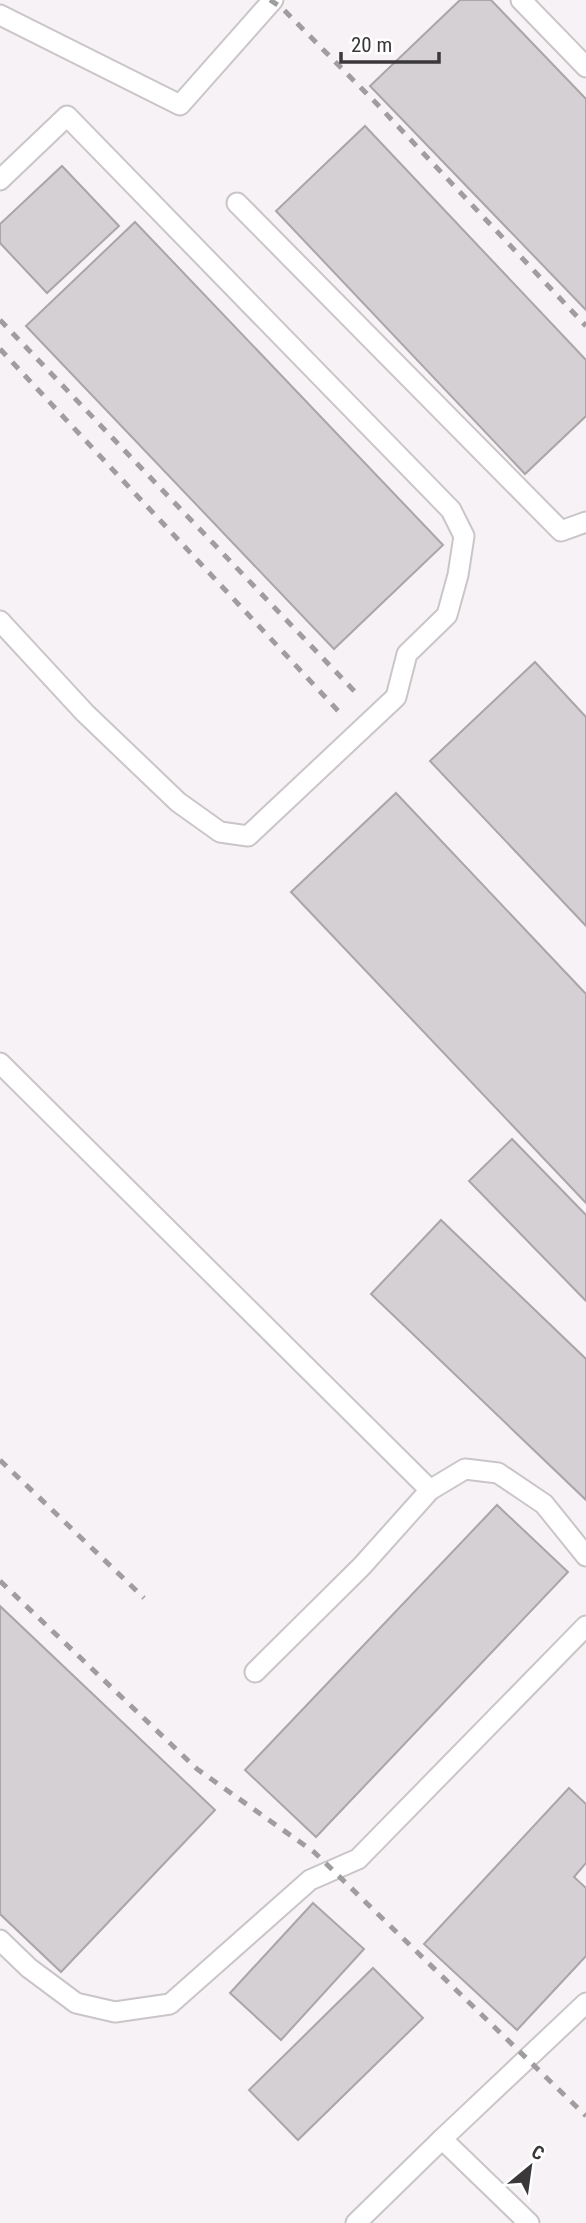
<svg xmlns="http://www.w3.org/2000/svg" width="586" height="2223" font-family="'Roboto Condensed',sans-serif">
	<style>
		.building { fill: #d5d0d3; stroke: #aaa5a8; stroke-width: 2 }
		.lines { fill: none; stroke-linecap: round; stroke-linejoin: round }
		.lane-casing { stroke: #cac5c8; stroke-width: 23 }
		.lane { stroke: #fff; stroke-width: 19 }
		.rail { stroke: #a09d9f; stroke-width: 5; stroke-dasharray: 9 9; stroke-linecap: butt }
	</style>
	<rect width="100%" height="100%" fill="#f7f2f5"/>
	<g class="building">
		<polygon points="460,0 491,0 586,99 586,310 370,86"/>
		<polygon points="365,126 586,360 586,416 525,474 276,211"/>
		<polygon points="62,166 119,226 47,293 0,243 0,224"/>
		<polygon points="135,222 443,545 334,649 26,326"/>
		<polygon points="535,662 586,717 586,926 430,761"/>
		<polygon points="396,793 586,994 586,1203 291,892"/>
		<polygon points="512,1139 586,1215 586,1301 469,1181"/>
		<polygon points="441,1220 586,1359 586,1500 371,1294"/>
		<polygon points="497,1505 568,1572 316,1837 245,1770"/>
		<polygon points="0,1606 215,1810 61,1972 0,1914"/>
		<polygon points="569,1788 586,1804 586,1863 574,1877 586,1888 586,1956 517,2030 424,1944"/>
		<polygon points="313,1903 364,1949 281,2040 230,1993"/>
		<polygon points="373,1968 423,2018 298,2140 249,2090"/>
	</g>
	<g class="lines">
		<g class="lane-casing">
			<g id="lane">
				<polyline points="521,0 586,67"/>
				<polyline points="0,15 180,105 273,0"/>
				<polyline points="0,180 67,116 451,510 464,536 458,575 447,615 407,654 396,697 248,836 220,832 178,802 85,713 0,621"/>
				<polyline points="237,203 561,531 586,522"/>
				<polyline points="0,1063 430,1490 362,1566 255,1672"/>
				<polyline points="430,1490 465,1469 498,1473 544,1504 586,1556"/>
				<polyline points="0,1940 29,1968 76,2003 115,2012 170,2004 310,1880 358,1859 586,1626"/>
				<polyline points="442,2139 586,2003"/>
				<polyline points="356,2223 442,2139 529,2223"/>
			</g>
		</g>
		<use href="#lane" class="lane"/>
		<g class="rail">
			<polyline points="270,0 281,7 376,103 586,326"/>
			<polyline points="0,320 358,695"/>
			<polyline points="0,349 342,715"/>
			<polyline points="0,1460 144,1598"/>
			<polyline points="0,1581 197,1769 314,1852 586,2116"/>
		</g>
	</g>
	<g transform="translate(530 2167) rotate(29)" stroke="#ffffff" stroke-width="5" paint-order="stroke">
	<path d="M0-5L12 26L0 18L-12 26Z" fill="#3a3839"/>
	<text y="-10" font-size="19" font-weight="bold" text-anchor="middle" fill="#3a3839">С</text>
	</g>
	<path d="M341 52v10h98v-10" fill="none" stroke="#3a3839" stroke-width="3.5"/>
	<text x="351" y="52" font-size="21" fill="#3a3839" stroke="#ffffff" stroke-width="5" paint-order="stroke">20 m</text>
</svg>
